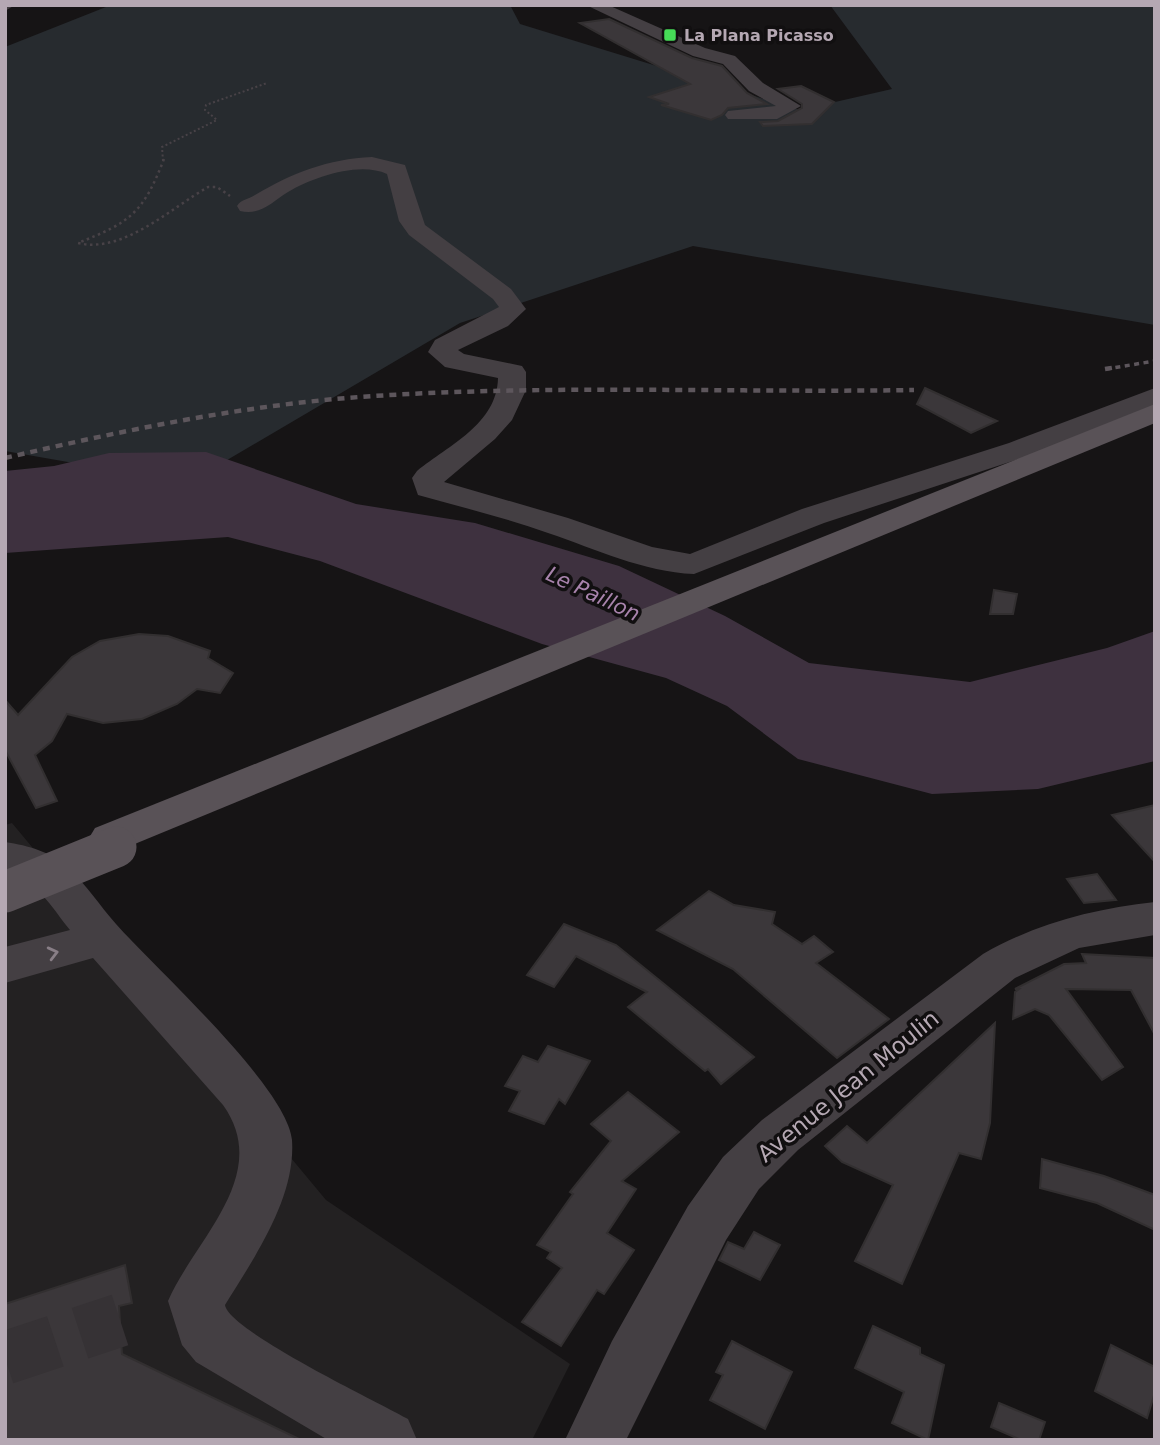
<svg xmlns="http://www.w3.org/2000/svg" width="1160" height="1445" font-family="'DejaVu Sans',sans-serif">
	<style>
		.built { fill: #232122 }
		.green { fill: #272b2f }
		.water { fill: #3e313f }
		.building { fill: #3b373a; stroke: #322f30; stroke-width: 2 }
		.lines { fill: none; stroke-linecap: round; stroke-linejoin: round }
		.minor-tunnel { stroke: #363235; stroke-width: 53; stroke-dasharray: 53 26; stroke-linecap: butt }
		.path-far1 { stroke: #484247; stroke-width: 2; stroke-dasharray: 2 2.5; stroke-linecap: butt }
		.path { stroke: #484247; stroke-width: 2.5; stroke-dasharray: 2.5 3.5; stroke-linecap: butt }
		.minor { fill: #443f43; fill-rule: evenodd }
		.major { fill: #595257; fill-rule: evenodd }
		.rail-far1 { stroke: #5d565c; stroke-width: 3.5; stroke-dasharray: 5 4.5; stroke-linecap: butt }
		.rail { stroke: #5d565c; stroke-width: 4.5; stroke-dasharray: 7 6; stroke-linecap: butt }
		.major-bridge { stroke: #595257; stroke-width: 41 }
		.oneway { stroke: #887e86 }
		.poi-dot { fill: #46dc57; stroke: #110f10; stroke-width: 2.5 }
		.labels { text-anchor: middle; stroke-width: 7; stroke-linejoin: round; paint-order: stroke }
		.far-poi-label { font-size: 16px; font-weight: bold; fill: #b5a8b3; stroke: #110f10; text-anchor: start }
		.water-label { font-size: 21px; font-style: italic; fill: #a883ac; stroke: #110f10 }
		.near-street-label { font-size: 23px; fill: #b5a8b3; stroke: #110f10 }
	</style>
	<rect width="100%" height="100%" fill="#161415"/>
	<polygon class="built" points="12,823 326,1200 570,1364 532,1440 5,1440 5,825"/>
	<polygon class="green" points="111,5 510,5 520,24 800,110 892,89 830,5 1155,5 1155,325 693,246 460,323 188,483 5,451 5,47"/>
	<polygon class="water" points="206,452 356,504 475,523 619,566 725,616 809,663 970,682 1107,648 1155,631 1155,761 1038,789 932,794 798,759 727,706 666,678 542,644 320,561 228,537 5,553 5,471 54,466 109,453"/>
	<g class="building">
		<polygon points="609,19 692,58 722,66 747,93 767,104 728,108 722,115 711,120 661,105 669,104 649,97 690,84 580,23"/>
		<polygon points="801,86 834,102 812,124 763,126 760,122 778,121 802,108 802,104 778,89"/>
		<polygon points="925,388 997,421 971,433 917,404"/>
		<polygon points="994,590 1017,594 1013,614 990,614"/>
		<polygon points="139,634 168,636 210,651 208,658 233,673 220,693 197,689 177,704 142,719 103,723 67,714 52,741 35,755 57,801 36,808 5,750 5,700 18,715 72,657 100,641"/>
		<polygon points="1155,805 1155,862 1112,815"/>
		<polygon points="1097,874 1116,900 1084,903 1067,879"/>
		<polygon points="709,891 734,905 775,912 772,924 802,944 814,936 833,952 816,963 889,1019 837,1058 733,969 657,930"/>
		<polygon points="564,924 616,945 754,1057 721,1084 708,1069 705,1071 628,1007 647,992 576,956 554,987 527,975"/>
		<polygon points="1082,954 1155,958 1155,1035 1131,990 1066,989 1123,1067 1102,1080 1049,1015 1035,1009 1013,1019 1015,992 1019,989 1015,989 1064,964 1086,963"/>
		<polygon points="995,1023 990,1123 981,1159 959,1153 902,1284 855,1261 893,1185 842,1162 825,1146 847,1126 867,1143"/>
		<polygon points="548,1046 590,1061 565,1104 559,1099 544,1124 509,1111 520,1091 505,1086 523,1056 538,1062"/>
		<polygon points="628,1092 679,1132 622,1181 636,1189 607,1233 634,1250 604,1294 597,1290 561,1346 522,1322 562,1268 547,1258 551,1252 537,1245 573,1194 570,1192 611,1141 591,1124"/>
		<polygon points="1042,1159 1104,1176 1155,1195 1155,1230 1097,1203 1040,1188"/>
		<polygon points="754,1232 780,1245 760,1280 719,1260 728,1242 744,1249"/>
		<polygon points="125,1265 132,1303 119,1306 122,1354 301,1440 5,1440 5,1304"/>
		<polygon points="873,1326 920,1348 920,1354 944,1365 928,1440 892,1423 904,1392 855,1368"/>
		<polygon points="732,1341 792,1372 765,1429 710,1400 723,1375 716,1372"/>
		<polygon points="1111,1345 1155,1367 1155,1392 1147,1418 1095,1391"/>
		<polygon points="999,1403 1045,1422 1039,1440 1021,1440 991,1427"/>
	</g>
	<g class="lines">
		<polyline class="minor-tunnel" points="5,1358 120,1320"/>
		<polyline class="path-far1" points="163,161 162,147 217,120 205,110 206,105 267,83"/>
		<path class="path" d="M164,159C143,213 131,222 78,243C123,254 171,208 208,187H217L230,196"/>
		<g class="minor">
			<polygon points="5,5 15,5 5,11"/>
			<polygon points="586,5 608,5 705,48 735,56 763,83 801,106 777,119 728,119 725,115 728,111 776,106 749,91 723,64 693,56"/>
			<path d="M372,157L405,165L425,225L511,289L526,309L508,326L458,350L464,354L522,366L526,372V390L512,420L495,439L444,482L568,518L652,547L690,554L802,509L1009,443L1155,388V406L1031,455L824,523L694,574C643,572 596,549 548,533C506,518 461,507 418,495L412,478L417,471C449,445 497,424 498,378L445,367L428,352L435,340L499,307L493,299L409,235L399,221L387,174C360,161 313,177 288,192C272,202 260,216 240,211L237,206C241,199 248,200 255,195C292,173 328,159 372,157Z"/>
			<path d="M5,842C30,846 49,851 68,868C86,884 100,906 116,924C156,969 287,1087 292,1140C296,1198 254,1258 225,1305C229,1331 378,1402 408,1419L417,1440H328L196,1362L182,1345L168,1301C195,1239 273,1175 223,1105L93,958L5,983V947L70,930C52,908 35,877 5,872Z"/>
			<path d="M1155,902V935L1079,948L1015,978L798,1150L759,1189L726,1240L626,1440H565L612,1341L688,1206L723,1157L762,1120L983,954C1037,923 1093,909 1155,902Z"/>
		</g>
		<polygon class="major" points="1155,404 1155,423 125,848 110,853 95,848 89,838 95,828"/>
		<polyline class="rail-far1" points="1106,369 1155,361"/>
		<g class="rail">
			<polyline points="1105,369 1117,367"/>
			<path d="M5,458C121,431 239,406 359,397C543,384 729,393 914,390"/>
		</g>
		<polyline class="major-bridge" points="5,892 116,847"/>
	</g>
	<defs><path id="oneway-chevron" d="M-2-3.5L2.5 0L-2 3.5" fill="none" stroke-width="1.6" stroke-linecap="round" stroke-linejoin="round" transform="scale(1.75)"/></defs>
	<use class="oneway" href="#oneway-chevron" transform="translate(53 953) rotate(-14)"/>
	<rect class="poi-dot" x="663" y="28" width="14" height="14" rx="3.5"/>
	<g class="labels">
		<g class="far-poi-label">
			<text x="684" y="41">La Plana Picasso</text>
		</g>
		<g class="water-label">
			<text transform="translate(593 594) rotate(25)" y="7">Le Paillon</text>
		</g>
		<g class="near-street-label">
			<text transform="translate(848 1086) rotate(-39)" y="8">Avenue Jean Moulin</text>
		</g>
	</g>
	<rect width="1160" height="1445" fill="none" stroke="#b5a8b3" stroke-width="14"/>
</svg>
